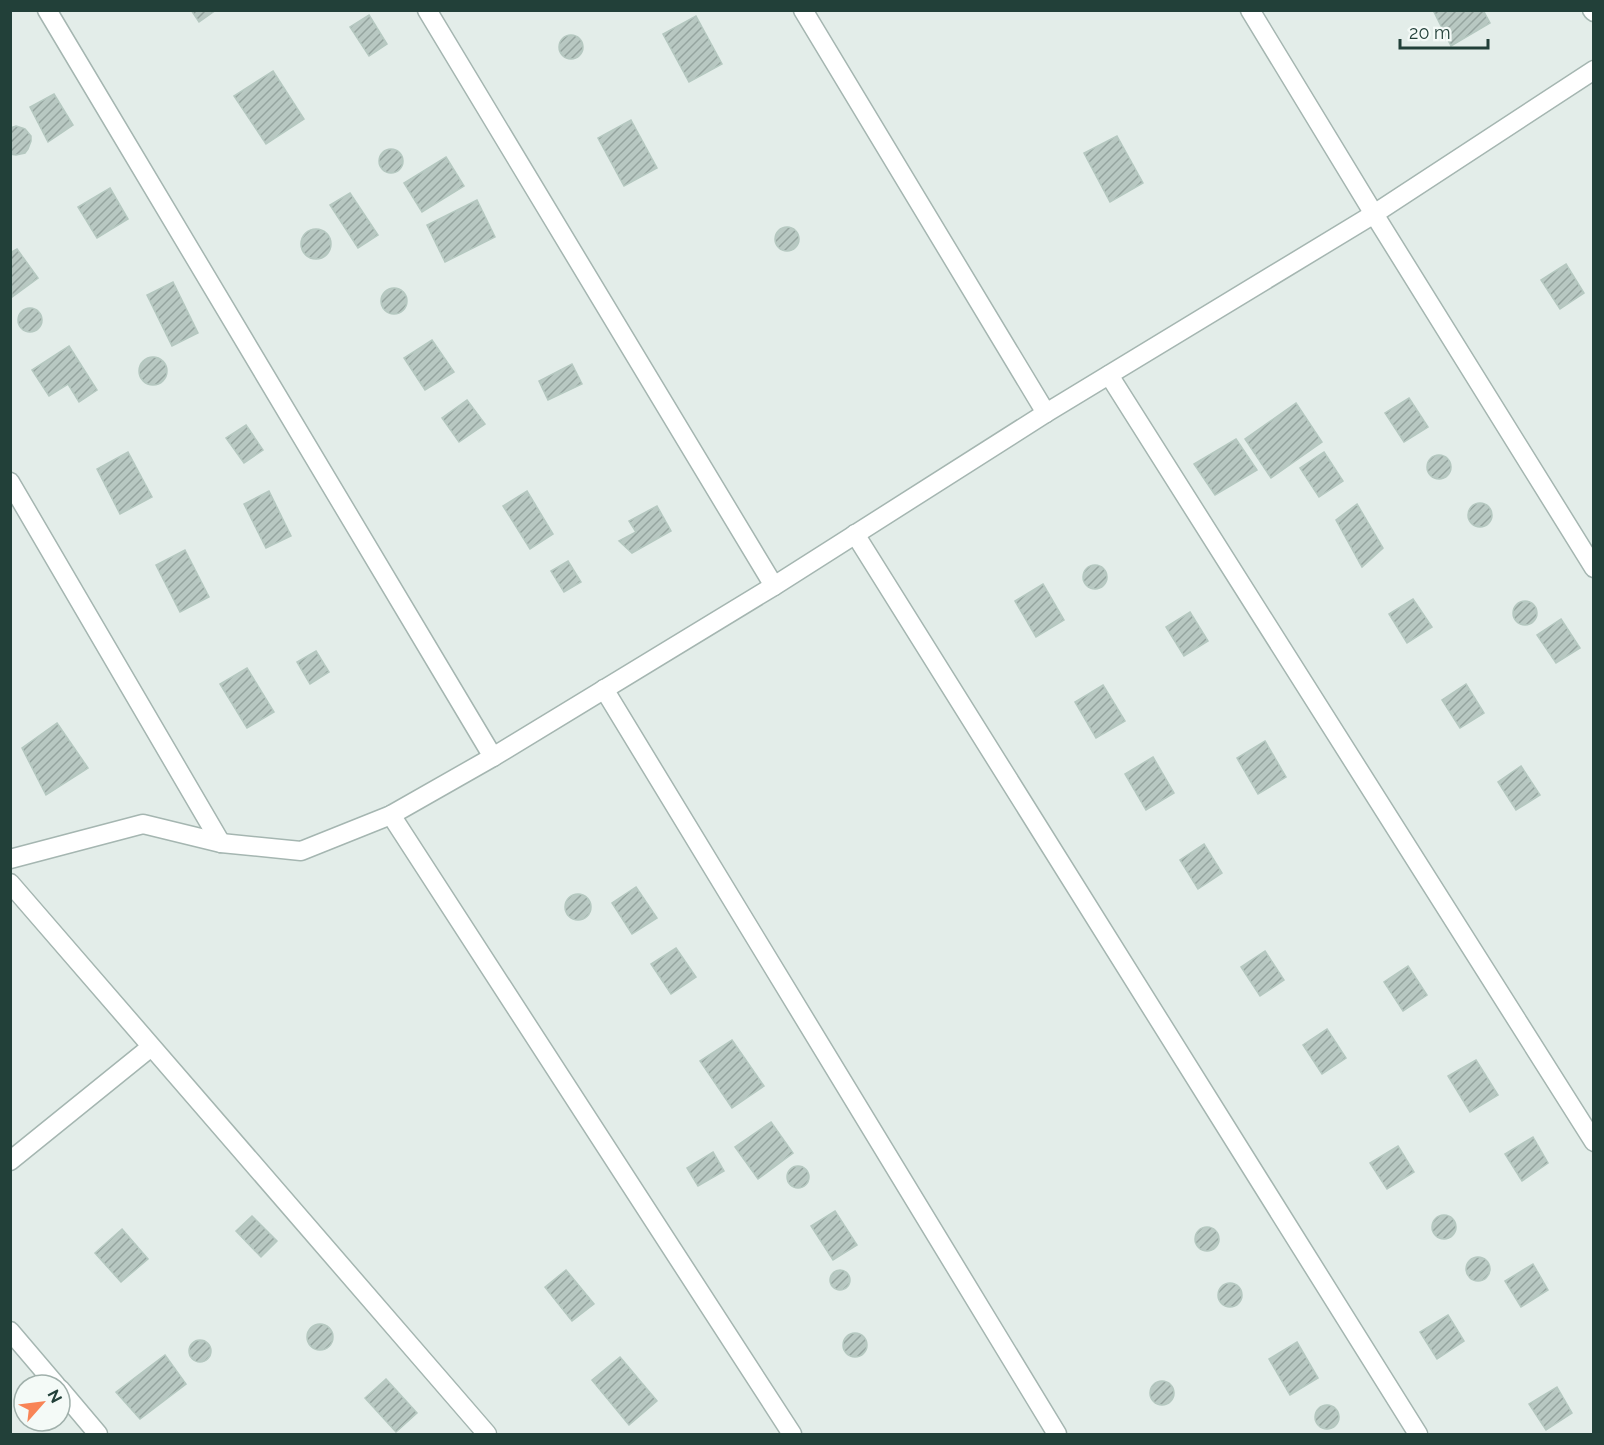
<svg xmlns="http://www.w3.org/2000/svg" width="1604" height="1445" font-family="Raleway,sans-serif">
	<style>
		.building { fill: url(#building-hatch); stroke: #b5c8c0; stroke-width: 1.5 }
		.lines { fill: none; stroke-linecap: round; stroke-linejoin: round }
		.minor-casing { stroke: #a5b6b1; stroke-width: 21 }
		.minor { stroke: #fff; stroke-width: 18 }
	</style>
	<defs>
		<pattern id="building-hatch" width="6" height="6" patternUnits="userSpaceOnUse" patternTransform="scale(1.5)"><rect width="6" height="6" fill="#b8c8c2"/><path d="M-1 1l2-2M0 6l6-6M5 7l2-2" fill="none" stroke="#95a49f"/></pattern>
	</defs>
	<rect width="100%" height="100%" fill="#e3ede9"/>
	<g class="building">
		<polygon points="191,10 216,10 199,22"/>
		<polygon points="1433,10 1483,10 1490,23 1451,46"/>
		<polygon points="369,15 387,44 369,56 350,27"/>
		<polygon points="696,16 722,64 689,82 663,34"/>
		<circle cx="571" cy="47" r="12"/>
		<polygon points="273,71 304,119 266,144 234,96"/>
		<polygon points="54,94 73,125 48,142 30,107"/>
		<polygon points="631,120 657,168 624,186 598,138"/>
		<polygon points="16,126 25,129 31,136 31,141 28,149 25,153 16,155 10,154 10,128"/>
		<polygon points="1117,136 1143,183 1110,202 1084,153"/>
		<circle cx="391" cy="161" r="12"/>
		<polygon points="446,157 464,186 422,212 404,183"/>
		<polygon points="110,188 128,219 97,238 78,207"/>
		<polygon points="350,193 378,235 358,248 330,205"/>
		<polygon points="477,200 495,237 445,262 427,225"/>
		<circle cx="787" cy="239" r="12"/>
		<circle cx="316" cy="244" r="15"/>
		<polygon points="17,249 38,278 12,297 10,253"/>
		<polygon points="1566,264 1584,293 1560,309 1541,280"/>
		<polygon points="173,282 198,333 172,346 147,295"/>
		<circle cx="394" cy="301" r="13"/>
		<circle cx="30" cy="320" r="12"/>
		<polygon points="432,340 454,372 425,390 404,358"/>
		<polygon points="69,346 97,390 79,402 68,384 49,396 32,370"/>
		<circle cx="153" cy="371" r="14"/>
		<polygon points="572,364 582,384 548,400 539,381"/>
		<polygon points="1409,398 1428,427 1404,442 1385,413"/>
		<polygon points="467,400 485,424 459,442 442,418"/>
		<polygon points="1296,403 1322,442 1271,478 1245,439"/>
		<polygon points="246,425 263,450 244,463 226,438"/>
		<polygon points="1236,439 1257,470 1215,495 1194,464"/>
		<polygon points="128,452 152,497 120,514 97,469"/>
		<polygon points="1324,452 1343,481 1319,497 1300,468"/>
		<circle cx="1439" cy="467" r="12"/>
		<polygon points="269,491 291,536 266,548 244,504"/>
		<polygon points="527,491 553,534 530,549 503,506"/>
		<circle cx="1480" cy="515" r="12"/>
		<polygon points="1357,504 1383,548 1362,567 1336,520"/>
		<polygon points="657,506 671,531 632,553 619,541 636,532 629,521"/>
		<polygon points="185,550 209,597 180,612 156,565"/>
		<polygon points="568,561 581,582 564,592 551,571"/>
		<circle cx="1095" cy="577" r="12"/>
		<polygon points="1043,584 1064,620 1036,637 1015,601"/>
		<polygon points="1413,599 1432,627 1407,643 1389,614"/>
		<circle cx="1525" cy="613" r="12"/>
		<polygon points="1190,612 1208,641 1184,656 1166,627"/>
		<polygon points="1561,619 1580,648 1556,663 1537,635"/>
		<polygon points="316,651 329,672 310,684 297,662"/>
		<polygon points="247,668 274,712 247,728 220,684"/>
		<polygon points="1466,684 1484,713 1460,728 1442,700"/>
		<polygon points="1103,685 1125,721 1096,738 1075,702"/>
		<polygon points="57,723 88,768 46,795 22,748"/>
		<polygon points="1265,741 1286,777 1258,794 1237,758"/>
		<polygon points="1153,757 1174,793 1146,810 1125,774"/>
		<polygon points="1521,766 1540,795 1516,810 1498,782"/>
		<polygon points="1204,844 1222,873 1198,889 1180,860"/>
		<polygon points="636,887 657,918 632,934 612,903"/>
		<circle cx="578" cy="907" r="13"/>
		<polygon points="676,948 696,977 671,994 651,964"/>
		<polygon points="1265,951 1284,980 1260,996 1241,967"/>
		<polygon points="1408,966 1427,995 1403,1011 1384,982"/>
		<polygon points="1327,1029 1346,1058 1322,1074 1303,1045"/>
		<polygon points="732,1040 764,1086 732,1108 700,1061"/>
		<polygon points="1476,1060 1498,1095 1470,1112 1448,1076"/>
		<polygon points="771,1122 793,1153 758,1179 735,1147"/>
		<polygon points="1533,1137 1548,1163 1522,1181 1505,1154"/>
		<polygon points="1398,1146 1414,1172 1387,1189 1370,1163"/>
		<polygon points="713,1152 724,1171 698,1186 687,1168"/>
		<circle cx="798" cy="1177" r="11"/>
		<polygon points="835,1211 857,1245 833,1260 811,1226"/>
		<circle cx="1444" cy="1227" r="12"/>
		<polygon points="252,1216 277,1241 261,1257 236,1231"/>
		<circle cx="1207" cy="1239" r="12"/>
		<polygon points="122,1229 148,1259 121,1282 95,1253"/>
		<circle cx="1478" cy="1269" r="12"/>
		<polygon points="1533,1264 1548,1290 1521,1307 1505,1281"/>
		<circle cx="840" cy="1280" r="10"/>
		<polygon points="566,1270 594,1304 572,1321 545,1287"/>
		<circle cx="1230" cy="1295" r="12"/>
		<polygon points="1448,1315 1464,1341 1437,1359 1420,1332"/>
		<circle cx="320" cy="1337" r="13"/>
		<circle cx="855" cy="1345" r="12"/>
		<circle cx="200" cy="1351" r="11"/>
		<polygon points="1297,1342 1318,1378 1290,1395 1269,1359"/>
		<polygon points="165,1355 186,1384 140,1419 116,1392"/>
		<polygon points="620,1357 657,1401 629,1425 592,1380"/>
		<polygon points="386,1379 417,1413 396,1432 365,1398"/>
		<circle cx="1162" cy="1393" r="12"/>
		<polygon points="1557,1387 1572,1413 1546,1430 1529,1404"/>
		<circle cx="1327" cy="1417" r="12"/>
	</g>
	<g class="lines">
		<g class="minor-casing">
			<g id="minor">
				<polyline points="47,10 493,757"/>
				<polyline points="427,10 774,586"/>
				<polyline points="803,10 1046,413"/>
				<polyline points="1250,10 1374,214 1594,568"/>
				<polyline points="1592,10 1594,12"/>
				<polyline points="1109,375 1594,1142"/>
				<polyline points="10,482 221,843"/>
				<polyline points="855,534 1418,1434"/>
				<polyline points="604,689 1057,1434"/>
				<polyline points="391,815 792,1434"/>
				<polyline points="10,859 143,824 221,843 301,851 391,815 493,757 774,586 1046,413 1374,214 1594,70"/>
				<polyline points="10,883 487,1434"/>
				<polyline points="10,1161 151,1047"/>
				<polyline points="10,1331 56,1385"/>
				<polyline points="60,1389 98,1434"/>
			</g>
		</g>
		<use href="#minor" class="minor"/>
	</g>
	<rect width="1604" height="1445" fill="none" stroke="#224039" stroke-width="24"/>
	<g transform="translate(42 1403) rotate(62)"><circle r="28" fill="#f4faf7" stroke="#a0b0ab" stroke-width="1.5"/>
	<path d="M0-4.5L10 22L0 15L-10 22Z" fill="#f88456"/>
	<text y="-9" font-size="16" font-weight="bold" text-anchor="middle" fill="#224039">N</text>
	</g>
	<path d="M1400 39v9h88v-9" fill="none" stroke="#224039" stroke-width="3"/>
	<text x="1409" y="39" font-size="18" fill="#224039" stroke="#f4faf7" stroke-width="4.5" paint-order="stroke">20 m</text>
</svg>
